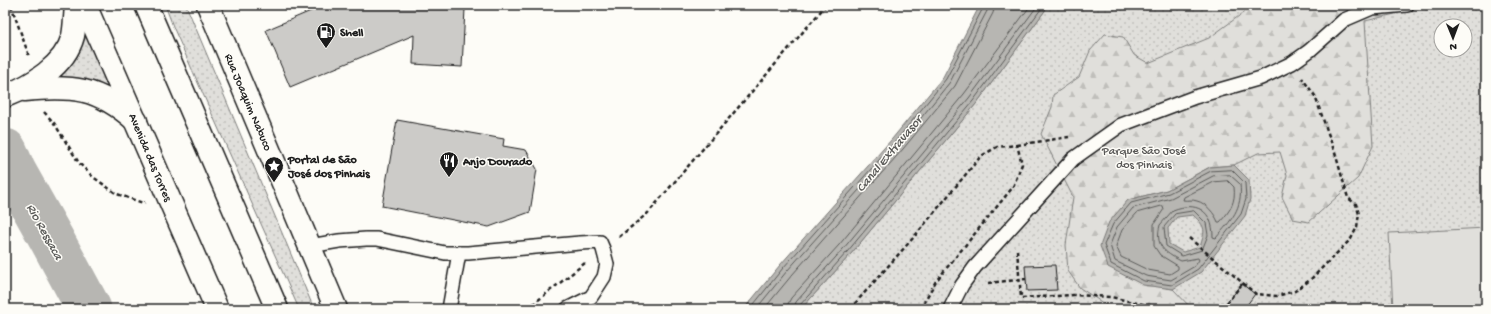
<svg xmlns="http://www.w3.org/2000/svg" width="1491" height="314" font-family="'Gochi Hand',sans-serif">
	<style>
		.green { fill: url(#green-dots); stroke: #7e7e7c; fill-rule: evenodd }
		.forest { fill: url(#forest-firs); stroke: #7e7e7c }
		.pitch { fill: #e0dfdb; stroke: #7e7e7c }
		.water { fill: #b7b6b2; stroke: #797876; fill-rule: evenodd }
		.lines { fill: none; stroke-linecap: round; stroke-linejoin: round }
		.shore { stroke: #5a5a58; stroke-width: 1 }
		.river { stroke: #b7b6b2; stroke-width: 45 }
		.building { fill: #cccbc8; stroke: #1c1c1c }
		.lane-casing { stroke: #1c1c1c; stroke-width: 16 }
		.secondary-casing { stroke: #1c1c1c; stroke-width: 25 }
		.highway-casing { stroke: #1c1c1c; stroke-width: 25 }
		.path { stroke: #1c1c1c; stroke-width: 2.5; stroke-dasharray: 4 3; stroke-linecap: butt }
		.lane { stroke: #fdfcf7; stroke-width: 13 }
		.secondary { stroke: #fdfcf7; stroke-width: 22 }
		.highway { stroke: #fdfcf7; stroke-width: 22 }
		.labels { text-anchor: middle; stroke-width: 3; stroke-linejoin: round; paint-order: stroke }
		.poi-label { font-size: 12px; font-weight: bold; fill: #1c1c1c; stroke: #fdfcf7; text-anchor: start }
		.street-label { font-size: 12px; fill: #1c1c1c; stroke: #fdfcf7 }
		.park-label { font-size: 12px; fill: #575655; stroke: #fdfcf7 }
		.water-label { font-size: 13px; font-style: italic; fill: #5a5a58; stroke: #fdfcf7 }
	</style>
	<defs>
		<pattern id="green-dots" width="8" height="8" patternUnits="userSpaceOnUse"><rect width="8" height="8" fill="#e0dfdb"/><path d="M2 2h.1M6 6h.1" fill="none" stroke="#c0bfbb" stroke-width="1.8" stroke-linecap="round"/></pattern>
		<pattern id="forest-firs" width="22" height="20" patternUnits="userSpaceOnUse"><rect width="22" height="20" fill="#e0dfdb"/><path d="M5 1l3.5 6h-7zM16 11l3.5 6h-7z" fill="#c0bfbb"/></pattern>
	</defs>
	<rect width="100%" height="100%" fill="#fdfcf7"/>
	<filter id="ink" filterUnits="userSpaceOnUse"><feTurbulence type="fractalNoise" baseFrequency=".025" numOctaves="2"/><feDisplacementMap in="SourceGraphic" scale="8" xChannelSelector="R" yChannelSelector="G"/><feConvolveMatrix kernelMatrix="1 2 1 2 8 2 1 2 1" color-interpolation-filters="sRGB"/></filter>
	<g filter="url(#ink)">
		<g class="green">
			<polygon points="165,5 186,5 314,309 299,309 174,29"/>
			<path d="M1048,5H1486V309H801L850,255L976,104L1044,12ZM1441,26H1465V50H1441Z"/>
			<polygon points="82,11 126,103 49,75"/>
		</g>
		<polygon class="forest" points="1254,5 1418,5 1395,14 1365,21 1373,146 1358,178 1309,222 1293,219 1282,197 1287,175 1280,152 1258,153 1234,165 1210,167 1167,190 1128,200 1143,284 1173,289 1192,309 1112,309 1080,288 1068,271 1066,245 1073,197 1041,134 1052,107 1053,95 1079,77 1090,51 1105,34 1123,37 1134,55 1148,63 1209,38"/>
		<polygon class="pitch" points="1486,228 1486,309 1393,309 1389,233"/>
		<g class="water">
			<polygon points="980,5 1048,5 1044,12 976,104 850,255 801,309 744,309 780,265 892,139 943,77"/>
			<path d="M1234,165L1249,180L1250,199L1245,216L1201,272L1173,289L1143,285L1108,267L1100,246L1109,222L1128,200L1167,190L1210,167ZM1193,215C1207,228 1205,230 1200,247L1183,252L1169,244L1168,228L1177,217Z"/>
		</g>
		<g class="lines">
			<g class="shore">
				<polygon points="1232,170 1245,183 1246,199 1241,214 1198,269 1172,285 1144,281 1111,264 1104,245 1113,224 1131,203 1169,193 1211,171"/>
				<path d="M1230,175L1240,184C1243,209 1231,220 1216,238L1213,237C1213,210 1196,201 1173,210L1160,225C1155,245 1163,252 1181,261L1198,258L1199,260L1195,266L1171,280L1146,276L1115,261L1110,245L1117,227L1133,208L1171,198L1213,176Z"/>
				<path d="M1228,181L1234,187C1236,202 1230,211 1220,222H1218C1215,214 1206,203 1197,201C1192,199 1188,201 1183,200L1184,197L1214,182Z"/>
				<polygon points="1163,206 1164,209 1154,224 1154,246 1160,255 1178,266 1178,269 1170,274 1148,270 1121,257 1116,246 1122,230 1137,213"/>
				<polygon points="1194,211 1206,223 1208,235 1202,250 1182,256 1166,246 1164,227 1175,214"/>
				<polyline points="750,309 783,268 895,142 946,79 983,8 983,5"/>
				<polyline points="756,309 787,271 899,145 950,82 987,11 988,5"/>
				<polyline points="764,309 792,275 903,149 955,86 993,13 995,5"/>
				<polyline points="788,309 788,304 791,298 839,245 964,94 1031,5"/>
				<polyline points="794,309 796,302 843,249 969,98 1038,5"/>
				<polyline points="799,309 800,305 847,252 973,101 1044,5"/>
			</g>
			<polyline class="river" points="5,151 14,172 52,240 89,309"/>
		</g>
		<g class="building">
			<polygon points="325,5 418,5 419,6 465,9 462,67 413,64 414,35 290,87 266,30"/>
			<polygon points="397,120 504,139 503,146 526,150 537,169 530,212 489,227 382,206"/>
			<polygon points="1055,265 1057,290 1027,291 1025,266"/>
			<polygon points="1242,284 1255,294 1244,309 1222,309"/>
		</g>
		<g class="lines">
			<g class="lane-casing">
				<g id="lane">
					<polyline points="310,246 339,241 366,239 377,239 445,253 468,253 580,243 600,242 603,249 607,264 604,277 591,297 567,309"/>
					<polyline points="449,309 459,253"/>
					<polyline points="950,309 962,285 975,267 1073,159 1121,125 1195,97 1261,78 1292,63 1309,51 1344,20 1372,8 1407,5"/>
				</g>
			</g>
			<g class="secondary-casing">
				<g id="secondary">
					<polyline points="208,5 336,309"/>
					<path d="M24,90C72,85 98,87 136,121"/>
					<path d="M5,96C31,86 65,66 73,36C75,26 75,15 76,5"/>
				</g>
			</g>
			<g class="highway-casing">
				<g id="highway">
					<polyline points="85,5 217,309"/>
					<polyline points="146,5 277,309"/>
				</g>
			</g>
			<g class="path">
				<polyline points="11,5 29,56"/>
				<polyline points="44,112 54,123 79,163 93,177 117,194 143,203 145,202"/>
				<polyline points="1017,145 1069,137"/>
				<polyline points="619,237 648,213 826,5"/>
				<polyline points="1189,238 1256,294 1277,296 1295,291 1310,280 1351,239 1357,227 1359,214 1356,204 1348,198 1336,156 1315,96 1302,78"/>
				<polyline points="1017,250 1021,298 1073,295 1111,297 1164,309"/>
				<polyline points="988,283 1026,279"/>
				<polyline points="527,309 585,263"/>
				<polyline points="850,309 914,237 981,156 997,147 1017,145 1022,164 1013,187 936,281 920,309"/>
				<polyline points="1222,309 1242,284"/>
			</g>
			<use href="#lane" class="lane"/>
			<use href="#secondary" class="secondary"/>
			<use href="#highway" class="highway"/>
		</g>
	</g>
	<defs>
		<g id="fuel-pin" transform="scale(1)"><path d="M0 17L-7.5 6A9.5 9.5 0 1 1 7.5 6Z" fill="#1c1c1c" stroke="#fdfcf7"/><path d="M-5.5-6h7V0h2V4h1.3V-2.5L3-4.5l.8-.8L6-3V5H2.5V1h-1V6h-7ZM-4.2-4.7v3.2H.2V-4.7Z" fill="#fff"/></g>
		<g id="restaurant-pin" transform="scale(1)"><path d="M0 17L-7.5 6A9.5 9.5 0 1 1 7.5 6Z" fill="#1c1c1c" stroke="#fdfcf7"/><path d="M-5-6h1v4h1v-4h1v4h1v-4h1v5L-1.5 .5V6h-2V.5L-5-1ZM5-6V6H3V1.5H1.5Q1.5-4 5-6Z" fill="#fff"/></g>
		<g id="sight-pin" transform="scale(1)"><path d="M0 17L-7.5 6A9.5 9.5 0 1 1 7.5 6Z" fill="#1c1c1c" stroke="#fdfcf7"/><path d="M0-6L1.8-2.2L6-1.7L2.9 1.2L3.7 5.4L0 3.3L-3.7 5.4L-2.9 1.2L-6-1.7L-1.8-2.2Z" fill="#fff"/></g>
	</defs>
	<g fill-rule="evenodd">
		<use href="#fuel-pin" x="326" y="32"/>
		<use href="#restaurant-pin" x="449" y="161"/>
		<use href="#sight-pin" x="274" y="166"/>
	</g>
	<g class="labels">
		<g class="poi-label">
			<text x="340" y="36">Shell</text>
			<text x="288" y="163">Portal de São<tspan x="288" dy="14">José dos Pinhais</tspan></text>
			<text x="463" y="165">Anjo Dourado</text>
		</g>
		<g class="street-label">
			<text transform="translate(249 102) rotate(67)" y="4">Rua Joaquim Nabuco</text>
			<text transform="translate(151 157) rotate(67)" y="4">Avenida das Torres</text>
		</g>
		<g class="park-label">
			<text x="1144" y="154">Parque São José<tspan x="1144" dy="14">dos Pinhais</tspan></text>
		</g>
		<g class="water-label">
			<text transform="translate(888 153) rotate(-50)" y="5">Canal Extravasor</text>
			<text transform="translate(46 231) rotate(61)" y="5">Rio Ressaca</text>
		</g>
	</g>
	<rect width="1491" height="314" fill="none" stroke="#fdfcf7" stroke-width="20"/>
	<rect x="10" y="10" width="1471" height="294" fill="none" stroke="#1c1c1c" stroke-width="1.5" filter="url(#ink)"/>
	<g transform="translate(1453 38) rotate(179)"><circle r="19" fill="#fdfcf7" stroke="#a3a29f"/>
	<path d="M0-3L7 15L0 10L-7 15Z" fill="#1c1c1c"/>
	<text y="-6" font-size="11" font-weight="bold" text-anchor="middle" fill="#1c1c1c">N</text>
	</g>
</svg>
